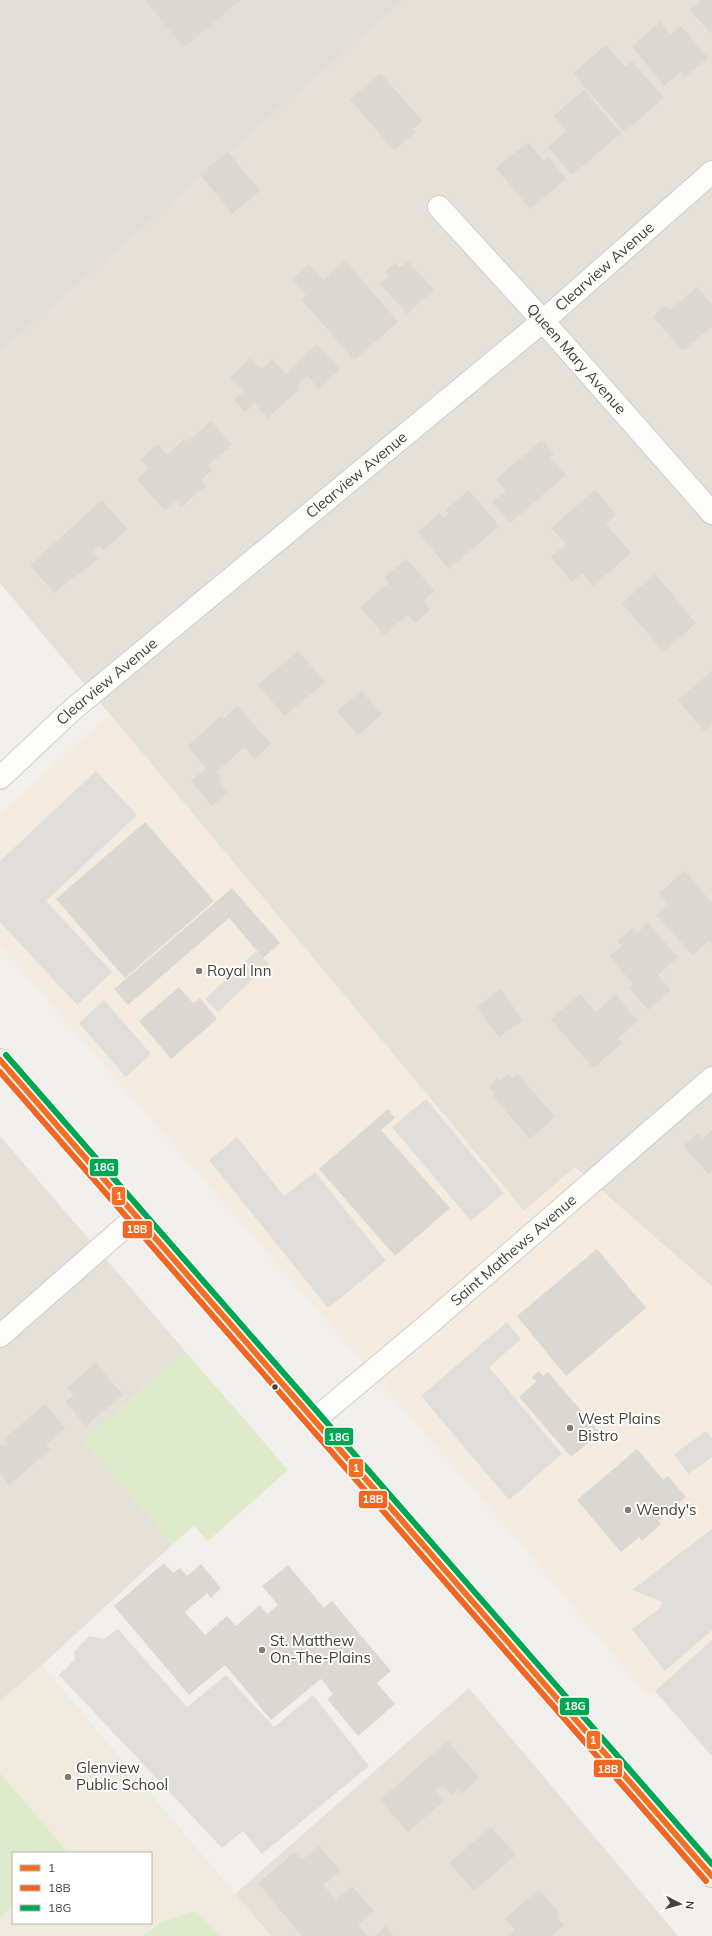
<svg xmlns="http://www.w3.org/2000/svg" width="712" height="1936" font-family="Mulish,sans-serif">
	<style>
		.residential { fill: #e5e1d8 }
		.commercial { fill: #f4ebde }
		.industrial { fill: #e1ded9 }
		.education { fill: #efeadd; fill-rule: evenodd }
		.green { fill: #deebcb }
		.parking { fill: #e0dedb }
		.building { fill: #dbd8d3 }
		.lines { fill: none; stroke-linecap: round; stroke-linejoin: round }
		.street-casing { stroke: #cfcdc8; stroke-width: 24 }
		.primary-casing { stroke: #d3cbb8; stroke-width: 24 }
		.street { stroke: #fdfdfc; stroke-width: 22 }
		.primary { stroke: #f1ede4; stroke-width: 22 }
		.bus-1-casing { stroke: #fff; stroke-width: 9 }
		.bus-2-casing { stroke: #fff; stroke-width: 9 }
		.bus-3-casing { stroke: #fff; stroke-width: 9 }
		.bus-1 { stroke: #f26f23; stroke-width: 6 }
		.bus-2 { stroke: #f26522; stroke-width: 6 }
		.bus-3 { stroke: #00a651; stroke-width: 6 }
		.poi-dot { fill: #827e76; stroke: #fff; stroke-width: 1.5 }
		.bus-dot { fill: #474137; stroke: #fff; stroke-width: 1.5 }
		.labels { text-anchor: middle; stroke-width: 4; stroke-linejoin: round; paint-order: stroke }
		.street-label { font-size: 15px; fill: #474137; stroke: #fff }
		.poi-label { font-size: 15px; fill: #474137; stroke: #fff; text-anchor: start }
		.line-badge { stroke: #fff; stroke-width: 1.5 }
		.badge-label { font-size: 11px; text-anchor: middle; font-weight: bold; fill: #fff }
	</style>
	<rect width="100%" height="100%" fill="#f1efeb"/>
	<g class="residential">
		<polygon points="404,0 712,0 712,1287 575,1168 525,1212 0,583 0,352"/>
		<polygon points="0,1136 185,1351 83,1441 173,1544 42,1665 0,1701"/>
		<polygon points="469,1688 678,1936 271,1936 235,1894"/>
	</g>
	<polygon class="commercial" points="110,714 524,1211 575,1167 712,1287 712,1640 648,1697 506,1527 0,946 0,814"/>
	<g class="industrial">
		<polygon points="0,0 404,0 0,352"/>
		<polygon points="712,1640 712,1756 655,1691"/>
	</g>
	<path class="education" d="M42,1665L271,1936H0V1701ZM13,1853H151V1923H13Z"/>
	<g class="green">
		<polygon points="185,1351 288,1470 208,1541 194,1526 173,1544 83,1441"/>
		<polygon points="0,1773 68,1853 13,1853 13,1906 0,1918"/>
		<polygon points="196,1911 219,1936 143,1936 162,1922"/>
	</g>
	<g class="parking">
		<polygon points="96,771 137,815 46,901 112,972 77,1005 0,922 0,861"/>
		<polygon points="256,951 269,964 218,1012 205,999"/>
		<polygon points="104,1000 151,1054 126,1077 79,1023"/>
		<polygon points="426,1099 504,1193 471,1221 392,1127"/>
		<polygon points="237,1137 284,1196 315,1172 386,1261 328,1308 209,1160"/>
		<polygon points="507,1322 521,1339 489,1367 562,1454 509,1500 421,1396"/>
		<polygon points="706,1431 712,1439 712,1457 688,1474 674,1454"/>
		<polygon points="712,1529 712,1630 665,1671 632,1629 659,1609 663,1602 632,1590"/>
		<polygon points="118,1629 187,1707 226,1675 274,1727 313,1695 369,1766 262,1854 243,1831 222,1848 59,1675 75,1659 74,1652 89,1636 104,1639"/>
		<polygon points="712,1652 712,1750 664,1692"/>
	</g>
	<g class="building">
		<polygon points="145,0 241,0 184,47"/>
		<polygon points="699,0 712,0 712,31 710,33 690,10 700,2"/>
		<polygon points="660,22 671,35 681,26 708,58 685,77 681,71 664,86 632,46"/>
		<polygon points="606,45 625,67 632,61 664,98 624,132 573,73"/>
		<polygon points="381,73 422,121 413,129 416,132 394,151 350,99"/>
		<polygon points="584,90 621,133 572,175 548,147 566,131 553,116"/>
		<polygon points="528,142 544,162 548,157 566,179 530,209 496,168"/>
		<polygon points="228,152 260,191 232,214 200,174"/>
		<polygon points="345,260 398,322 354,360 301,299 306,295 292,279 309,264 323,280"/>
		<polygon points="408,261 434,290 407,314 380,284 388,276 385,272 395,263 399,268"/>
		<polygon points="697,287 712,304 712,326 683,351 653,317 666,305 670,310"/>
		<polygon points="317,344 340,369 319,389 307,376 297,386 299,389 268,418 254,403 245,412 234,400 244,391 230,378 250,358 262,369 272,359 286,374"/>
		<polygon points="211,421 232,445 207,466 212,470 201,480 206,486 181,507 176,501 165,511 137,479 149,469 141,459 158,444 167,455 184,439 187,442"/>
		<polygon points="542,440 554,454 550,457 566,475 510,523 492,502 506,491 496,479"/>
		<polygon points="469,490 499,526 449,569 418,532 440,513 444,518 449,514 445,510"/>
		<polygon points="595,490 616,515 606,524 631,553 593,586 582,573 572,582 551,557 566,544 551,528"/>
		<polygon points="102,500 127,529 104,550 99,545 93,552 99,558 54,593 30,565"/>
		<polygon points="406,559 435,591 423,601 430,610 415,623 408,614 384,635 360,607 389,583 385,577"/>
		<polygon points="655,574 696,623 663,652 622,603"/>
		<polygon points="298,651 325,682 285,716 258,685"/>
		<polygon points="712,671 712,724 704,731 678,700"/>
		<polygon points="361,691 382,714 358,735 337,711"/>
		<polygon points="238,706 271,744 254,759 245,747 216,772 221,778 218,781 228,792 212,806 191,781 206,768 187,746 221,716 223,719"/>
		<polygon points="145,822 214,901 125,978 56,899"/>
		<polygon points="685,871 712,903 712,944 709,941 693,955 656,915 668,904 659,893"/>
		<polygon points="232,888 280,943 263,958 229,918 128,1005 114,989"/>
		<polygon points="648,923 678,957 658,975 671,990 648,1010 629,988 634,985 609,956 622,946 617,941 633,928 637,933"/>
		<polygon points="179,987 193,1003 200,998 217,1019 171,1059 139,1021"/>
		<polygon points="500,989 523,1020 499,1037 477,1007"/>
		<polygon points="580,994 596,1012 616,995 638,1021 618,1038 622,1043 593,1068 551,1019"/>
		<polygon points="508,1074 512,1078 518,1074 555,1117 530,1139 493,1096 495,1093 489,1086 498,1078 500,1081"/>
		<polygon points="388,1109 395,1118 381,1130 450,1208 395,1256 319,1169"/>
		<polygon points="712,1130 712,1171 709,1174 683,1146 698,1133 703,1138"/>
		<polygon points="597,1249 646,1308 566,1376 517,1316"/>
		<polygon points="96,1363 123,1395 86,1426 65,1402 74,1395 67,1388"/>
		<polygon points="539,1371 543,1376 548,1372 600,1433 571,1457 519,1397 536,1382 532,1377"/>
		<polygon points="45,1404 65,1428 46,1445 50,1450 9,1485 0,1474 0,1444 2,1446 8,1442 4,1439"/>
		<polygon points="637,1449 663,1480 668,1476 686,1497 658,1521 661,1524 642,1541 639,1537 621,1552 577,1500"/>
		<polygon points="164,1563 173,1573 180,1568 187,1576 201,1564 221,1588 211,1598 207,1593 185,1612 205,1635 227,1616 236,1626 260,1605 267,1614 278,1605 262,1586 288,1565 324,1608 332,1601 391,1671 377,1683 395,1704 358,1736 327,1699 333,1694 321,1679 271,1720 225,1665 189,1695 114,1606"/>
		<polygon points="448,1741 479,1778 461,1794 457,1790 451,1795 443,1785 435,1791 444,1801 408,1832 380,1800"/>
		<polygon points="491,1827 516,1855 474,1891 449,1863"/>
		<polygon points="319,1846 340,1871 323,1885 336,1900 352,1886 374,1911 358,1925 367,1936 302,1936 258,1883 295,1852 302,1860"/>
		<polygon points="539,1889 560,1914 557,1917 564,1925 551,1936 509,1936 515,1930 505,1919"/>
		<polygon points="386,1926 394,1936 374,1936"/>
	</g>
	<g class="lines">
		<g class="street-casing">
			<g id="street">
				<path id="s1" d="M439,207L543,321L712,513"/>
				<path id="s2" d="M0,778L72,710L543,321L712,172"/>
				<polyline points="0,1336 137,1216"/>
				<path id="s3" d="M314,1420L424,1328L712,1078"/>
			</g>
		</g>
		<g class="primary-casing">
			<polyline id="primary" points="0,1060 712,1876"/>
		</g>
		<use href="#street" class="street"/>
		<use href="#primary" class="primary"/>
		<g class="bus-1-casing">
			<polyline id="bus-1" points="0,1060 712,1876"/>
		</g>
		<g class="bus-2-casing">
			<polyline id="bus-2" points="0,1072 706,1881"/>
		</g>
		<g class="bus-3-casing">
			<polyline id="bus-3" points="6,1055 712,1864"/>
		</g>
		<use href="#bus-1" class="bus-1"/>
		<use href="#bus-2" class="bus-2"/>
		<use href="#bus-3" class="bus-3"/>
	</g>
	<g class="poi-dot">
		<circle cx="199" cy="971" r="4"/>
		<circle cx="570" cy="1428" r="4"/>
		<circle cx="628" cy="1510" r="4"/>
		<circle cx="262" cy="1650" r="4"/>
		<circle cx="68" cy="1777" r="4"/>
	</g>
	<circle class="bus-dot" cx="275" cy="1387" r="3.5"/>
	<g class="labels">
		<g class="street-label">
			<text dy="5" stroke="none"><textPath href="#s2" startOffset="792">Clearview Avenue</textPath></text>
			<text dy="5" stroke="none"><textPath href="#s1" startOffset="205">Queen Mary Avenue</textPath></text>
			<text dy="5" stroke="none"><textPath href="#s2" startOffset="468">Clearview Avenue</textPath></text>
			<text dy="5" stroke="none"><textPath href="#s2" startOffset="144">Clearview Avenue</textPath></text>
			<text dy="5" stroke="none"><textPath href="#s3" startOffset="262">Saint Mathews Avenue</textPath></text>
		</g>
		<g class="poi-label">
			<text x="207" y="976">Royal Inn</text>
			<text x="578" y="1424">West Plains<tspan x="578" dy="17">Bistro</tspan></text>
			<text x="636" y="1515">Wendy's</text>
			<text x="270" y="1646">St. Matthew<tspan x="270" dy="17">On-The-Plains</tspan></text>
			<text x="76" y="1773">Glenview<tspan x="76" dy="17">Public School</tspan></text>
		</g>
	</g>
	<g class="line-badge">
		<rect x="89" y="1158" width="30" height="19" rx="4" fill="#00a651"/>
		<rect x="111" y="1186" width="15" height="20" rx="4" fill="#f26f23"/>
		<rect x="122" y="1220" width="31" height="19" rx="4" fill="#f26522"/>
		<rect x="324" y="1427" width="30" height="19" rx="4" fill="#00a651"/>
		<rect x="348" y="1458" width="16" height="20" rx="4" fill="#f26f23"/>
		<rect x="358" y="1490" width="30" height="19" rx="4" fill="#f26522"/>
		<rect x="559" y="1697" width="31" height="19" rx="4" fill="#00a651"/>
		<rect x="586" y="1730" width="15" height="20" rx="4" fill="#f26f23"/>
		<rect x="593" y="1759" width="30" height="19" rx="4" fill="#f26522"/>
	</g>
	<g class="badge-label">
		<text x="104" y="1171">18G</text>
		<text x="119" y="1200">1</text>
		<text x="137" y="1233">18B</text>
		<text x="339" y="1441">18G</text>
		<text x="356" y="1472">1</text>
		<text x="373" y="1503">18B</text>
		<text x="575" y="1710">18G</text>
		<text x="593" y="1744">1</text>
		<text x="608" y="1773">18B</text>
	</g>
	<rect x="12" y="1852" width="140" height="72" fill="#ffffff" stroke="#b5b3af"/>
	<rect x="20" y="1865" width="20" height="6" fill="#f26f23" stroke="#b5b3af"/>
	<text x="48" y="1872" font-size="12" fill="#474137">1</text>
	<rect x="20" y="1885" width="20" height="6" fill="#f26522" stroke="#b5b3af"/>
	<text x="48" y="1892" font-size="12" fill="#474137">18B</text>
	<rect x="20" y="1905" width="20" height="6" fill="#00a651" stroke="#b5b3af"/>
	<text x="48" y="1912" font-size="12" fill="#474137">18G</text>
	<g transform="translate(680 1904) rotate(96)" stroke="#ffffff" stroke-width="3" paint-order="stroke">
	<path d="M0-3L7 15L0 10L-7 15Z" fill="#474137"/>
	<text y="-6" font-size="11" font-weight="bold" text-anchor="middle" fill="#474137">N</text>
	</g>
</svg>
